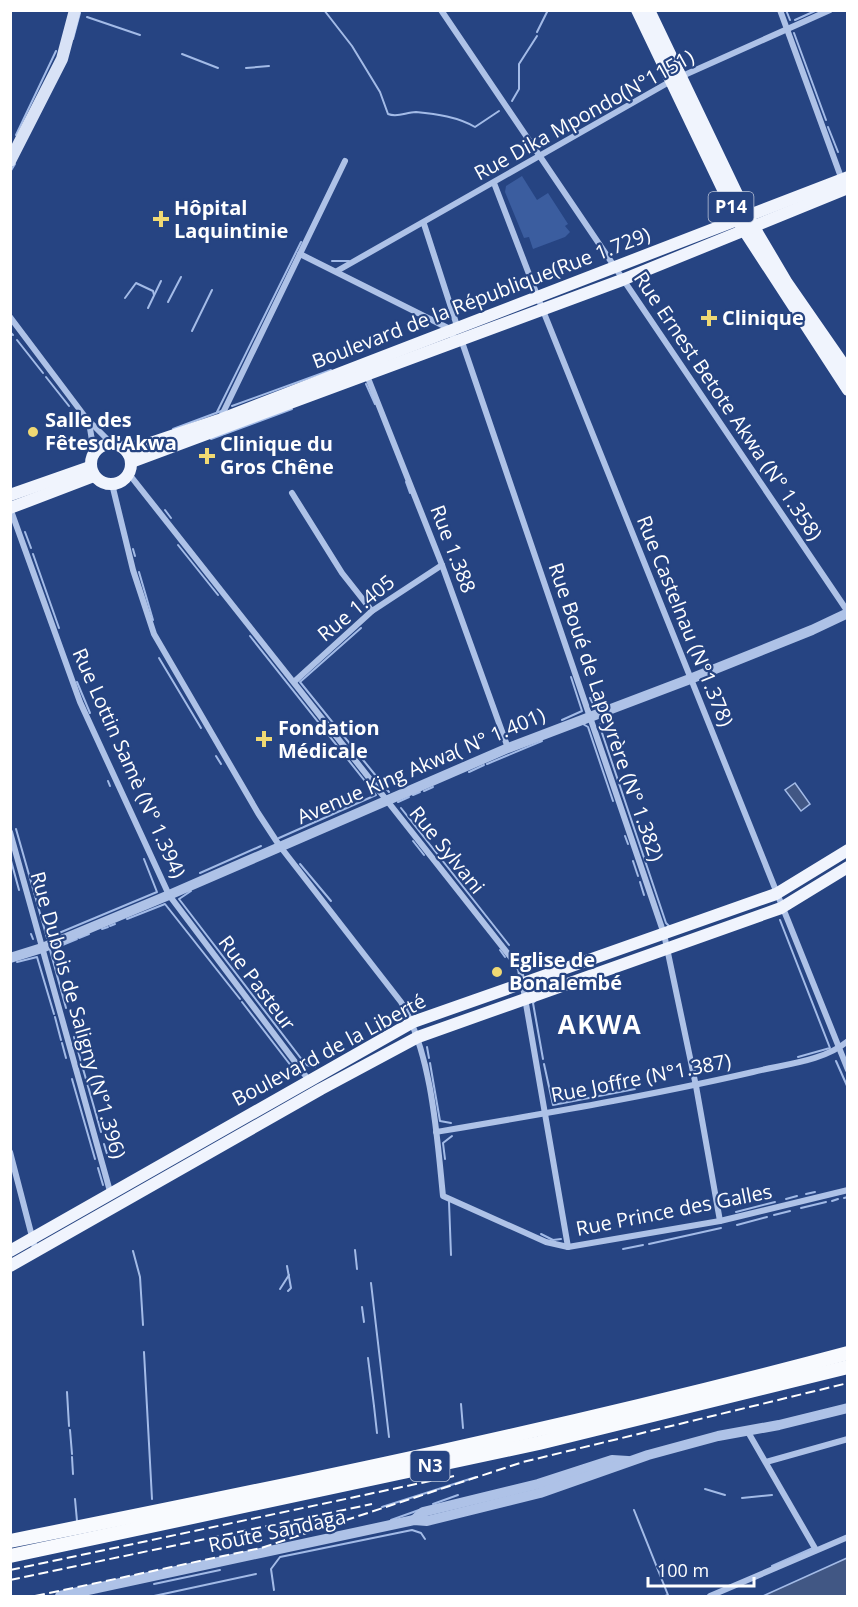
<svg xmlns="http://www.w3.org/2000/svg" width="858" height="1607" font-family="'Open Sans',sans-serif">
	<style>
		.green { fill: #3b5d9f }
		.water { fill: #415784; stroke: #a3bbe7; stroke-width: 1.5 }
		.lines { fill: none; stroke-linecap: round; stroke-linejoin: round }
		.stream { stroke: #a3bbe7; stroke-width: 2 }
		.minor { stroke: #aec2e7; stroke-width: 6 }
		.tertiary { stroke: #aec2e7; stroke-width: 10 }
		.secondary { stroke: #d8e2f6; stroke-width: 12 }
		.primary { stroke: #f0f4fd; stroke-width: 12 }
		.trunk { stroke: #f8fafe; stroke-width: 14 }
		.rail { stroke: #fff; stroke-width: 2; stroke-dasharray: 10 4.5; stroke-linecap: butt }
		.poi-dot { fill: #f0d973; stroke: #264482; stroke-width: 2 }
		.labels { text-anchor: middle; stroke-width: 4.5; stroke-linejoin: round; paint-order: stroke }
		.shield { fill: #264482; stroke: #bec7da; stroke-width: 1.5 }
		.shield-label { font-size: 18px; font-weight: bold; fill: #fff }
		.street-label { font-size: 20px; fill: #fff; stroke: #264482 }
		.poi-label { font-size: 20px; font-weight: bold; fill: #fff; stroke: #264482; text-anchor: start }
		.district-label { font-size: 26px; font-weight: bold; letter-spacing: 1.5px; fill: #fff; stroke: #264482 }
	</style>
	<rect width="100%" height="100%" fill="#264482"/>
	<polygon class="green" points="522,176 537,200 548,193 568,224 565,226 570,232 565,237 533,249 529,237 524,238 505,192 506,186"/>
	<g class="water">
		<polygon points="795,783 810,804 801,811 785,790"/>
		<polygon points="847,1558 847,1596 763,1596"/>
	</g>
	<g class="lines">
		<g class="stream">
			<path d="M324,10L352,46L380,92L388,114C398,118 406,112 416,112C437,114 458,117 475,127L499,111"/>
			<polyline points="786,10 790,20"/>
			<polyline points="87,17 140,35"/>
			<polyline points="795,20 815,11"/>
			<polyline points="537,32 548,10"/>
			<polyline points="794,33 826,120"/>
			<polyline points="73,39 80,13"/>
			<polyline points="182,54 218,68"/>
			<polyline points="246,68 269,66"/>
			<polyline points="512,101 519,89 519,64 537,36"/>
			<polyline points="828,127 838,152"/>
			<polyline points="16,135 56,51"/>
			<polyline points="10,172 15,164"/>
			<polyline points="332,261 349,261"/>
			<polyline points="125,298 136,283 153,291 154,295"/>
			<polyline points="168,302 181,277"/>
			<polyline points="148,308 161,281"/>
			<polyline points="192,331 212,290"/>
			<polyline points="10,332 13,335"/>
			<polyline points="17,340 43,373"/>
			<polyline points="46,377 69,406"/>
			<polyline points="366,384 375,404"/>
			<polyline points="232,406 331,370"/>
			<polyline points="217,412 301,242"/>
			<polyline points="173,429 224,410"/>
			<polyline points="211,439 292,409"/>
			<polyline points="130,442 139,441"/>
			<polyline points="406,482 410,493"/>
			<polyline points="165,510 171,518"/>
			<polyline points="25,532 31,548"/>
			<polyline points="178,545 218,595"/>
			<polyline points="133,549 135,556"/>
			<polyline points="33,554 59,628"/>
			<polyline points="139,572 153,620"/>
			<polyline points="361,628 300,682 389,792"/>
			<polyline points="250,636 376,795 279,838"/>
			<polyline points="159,658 201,728"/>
			<polyline points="77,682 90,713"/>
			<polyline points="590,698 594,706"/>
			<polyline points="602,718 600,727 666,923 670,927"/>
			<polyline points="562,720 582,711 571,677"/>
			<polyline points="583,724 588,727 613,801"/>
			<polyline points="216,756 221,764"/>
			<polyline points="487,764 542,741"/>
			<polyline points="469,772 484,765"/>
			<polyline points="108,781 110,786"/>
			<polyline points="424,791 433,787"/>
			<polyline points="413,795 420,792"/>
			<polyline points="398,802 409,797"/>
			<polyline points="401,808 509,945"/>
			<polyline points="16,829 47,938 157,892 144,859"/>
			<polyline points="625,836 628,844"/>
			<polyline points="413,841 424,855"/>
			<polyline points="10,857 19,890"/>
			<polyline points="633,861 638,876"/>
			<polyline points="300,864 331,901"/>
			<polyline points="200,873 261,846"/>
			<polyline points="640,882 644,895"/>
			<polyline points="191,891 179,899 306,1065 315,1067"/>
			<polyline points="127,919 165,904 240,999"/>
			<polyline points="780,920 830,1048 798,1057"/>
			<polyline points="110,926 115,924"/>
			<polyline points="102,929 108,927"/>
			<polyline points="31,934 33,939"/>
			<polyline points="79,938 89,934"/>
			<polyline points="60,946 77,939"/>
			<polyline points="10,950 11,950"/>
			<polyline points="50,950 66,1008"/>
			<polyline points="500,950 505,957"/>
			<polyline points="517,953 523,962"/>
			<polyline points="17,962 37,957 54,1014"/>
			<polyline points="535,1001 533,1003 543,1059"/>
			<polyline points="242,1002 295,1071"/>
			<polyline points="55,1017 61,1040"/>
			<polyline points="74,1037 101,1132"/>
			<polyline points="62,1043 66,1058"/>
			<polyline points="427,1047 429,1058"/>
			<polyline points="836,1061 848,1088"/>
			<polyline points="430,1063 440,1121 451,1123"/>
			<polyline points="544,1064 553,1105 635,1089"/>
			<polyline points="72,1079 95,1159"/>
			<polyline points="104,1144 108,1157"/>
			<polyline points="445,1159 443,1143 452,1136"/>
			<polyline points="98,1168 103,1185"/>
			<polyline points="806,1194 815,1192"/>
			<polyline points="844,1198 848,1197"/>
			<polyline points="786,1199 797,1196"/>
			<polyline points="832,1201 838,1199"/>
			<polyline points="449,1202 451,1255"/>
			<polyline points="801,1208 826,1202"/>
			<polyline points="736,1212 775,1202"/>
			<polyline points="774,1215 790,1211"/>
			<polyline points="737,1225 767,1217"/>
			<polyline points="541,1234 553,1240 561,1239"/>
			<polyline points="649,1244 721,1228"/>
			<polyline points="623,1249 643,1245"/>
			<polyline points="355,1250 357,1269"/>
			<polyline points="133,1251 140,1277 143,1325"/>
			<polyline points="287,1266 291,1288 288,1291"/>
			<polyline points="371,1283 389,1437"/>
			<polyline points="280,1289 289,1275"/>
			<polyline points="362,1307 364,1322"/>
			<polyline points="144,1352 152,1499"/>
			<polyline points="368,1358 374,1406"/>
			<polyline points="67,1392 69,1426"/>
			<polyline points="461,1404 463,1428"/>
			<polyline points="374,1406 377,1433"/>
			<polyline points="70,1430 72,1454"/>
			<polyline points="72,1457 73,1474"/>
			<polyline points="705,1489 725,1495"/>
			<polyline points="742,1498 772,1495"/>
			<polyline points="75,1499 77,1521"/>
			<polyline points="433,1504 458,1495"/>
			<polyline points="382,1507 476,1477"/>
			<polyline points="634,1510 668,1595 665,1596"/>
			<polyline points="391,1520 419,1510"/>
			<polyline points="772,1566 813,1548"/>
			<polyline points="154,1584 220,1570"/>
			<polyline points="274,1590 271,1569 280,1557 412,1530 421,1533 425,1539"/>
			<polyline points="154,1596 256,1574"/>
		</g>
		<g class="minor">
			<polyline points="441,10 848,612"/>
			<polyline points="780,10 842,180"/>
			<polyline points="494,183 542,308 848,1070"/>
			<polyline points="424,224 458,329"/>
			<polyline points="300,254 450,329 455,342"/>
			<polyline points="337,271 671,81 830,10"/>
			<polyline points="10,317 89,422 94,453"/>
			<polyline points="461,339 664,934 696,1086 720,1221"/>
			<polyline points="366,373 442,565 508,748"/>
			<polyline points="220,419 345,161"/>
			<polyline points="90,422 112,444"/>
			<polyline points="129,474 520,969 568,1247"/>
			<path d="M112,484L133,570L154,634L258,813L279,845L401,1002C432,1054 437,1137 443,1196L546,1242L568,1247L720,1221L848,1190"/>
			<polyline points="292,493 342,573 372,611"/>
			<polyline points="10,508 80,702 169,895 311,1083"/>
			<polyline points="295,681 372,611 442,565"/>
			<polyline points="10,832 111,1195"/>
			<path d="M436,1132C542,1114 649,1096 753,1072C785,1064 822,1062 848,1041"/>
			<polyline points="10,1152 36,1252"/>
			<polyline points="748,1432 816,1550"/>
			<polyline points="766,1462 848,1439"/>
			<polyline points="710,1596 848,1537"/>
		</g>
		<g class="tertiary">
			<polyline points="10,958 42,948 169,895 508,748 690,679 812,630 848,613"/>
			<polyline points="414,1520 423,1512 538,1484 612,1460 628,1461"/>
			<polyline points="60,1596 414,1520 427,1521 540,1493 648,1455 718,1436 779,1425 848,1408"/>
		</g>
		<polyline class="secondary" points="10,161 62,59 75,10"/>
		<g class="primary">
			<polyline points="637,10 738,221 848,390"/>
			<polyline points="649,10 748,217 787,283 848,371"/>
			<circle cx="111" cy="464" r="20"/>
			<polyline points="127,451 219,420 848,177"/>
			<polyline points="131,462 622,280 848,188"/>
			<polyline points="10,495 90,467"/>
			<polyline points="10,508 94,476"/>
			<polyline points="10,1251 413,1022 776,894 848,850"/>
			<polyline points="10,1266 321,1089 418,1037 781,908 848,867"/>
		</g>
		<g class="trunk">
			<path d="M10,1541C291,1485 571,1427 848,1353"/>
			<polyline points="10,1556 539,1443 848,1367"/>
		</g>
		<g class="rail">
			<polyline points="10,1570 454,1476"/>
			<polyline points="10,1580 372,1504"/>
			<polyline points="35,1596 261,1548 523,1462 848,1383"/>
		</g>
	</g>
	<g class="poi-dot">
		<path d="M158 210h6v6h6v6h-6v6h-6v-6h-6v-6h6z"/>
		<path d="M706 309h6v6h6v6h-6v6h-6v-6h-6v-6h6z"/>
		<circle cx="33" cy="432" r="6"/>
		<path d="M204 447h6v6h6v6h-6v6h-6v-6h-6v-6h6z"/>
		<path d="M261 730h6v6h6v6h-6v6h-6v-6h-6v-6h6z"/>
		<circle cx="497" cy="972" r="6"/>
	</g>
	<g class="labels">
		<g class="shield">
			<rect x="708.5" y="192" width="45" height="30" rx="4.5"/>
			<rect x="410.5" y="1451" width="39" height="30" rx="4.5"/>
		</g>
		<g class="shield-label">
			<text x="731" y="213">P14</text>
			<text x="430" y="1472">N3</text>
		</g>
		<g class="street-label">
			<text transform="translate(584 115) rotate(-29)" y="7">Rue Dika Mpondo(N°1151)</text>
			<text transform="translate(481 298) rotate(-21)" y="7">Boulevard de la République(Rue 1.729)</text>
			<text transform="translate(728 406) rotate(56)" y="7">Rue Ernest Betote Akwa (N° 1.358)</text>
			<text transform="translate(453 549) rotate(69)" y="7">Rue 1.388</text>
			<text transform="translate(356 608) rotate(-39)" y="7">Rue 1.405</text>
			<text transform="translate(685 621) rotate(68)" y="7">Rue Castelnau (N°1.378)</text>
			<text transform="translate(606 712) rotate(71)" y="7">Rue Boué de Lapeyrère (N° 1.382)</text>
			<text transform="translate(129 763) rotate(66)" y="7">Rue Lottin Samè (N° 1.394)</text>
			<text transform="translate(421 766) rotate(-23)" y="7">Avenue King Akwa( N° 1.401)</text>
			<text transform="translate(447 850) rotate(51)" y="7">Rue Sylvani</text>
			<text transform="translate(257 983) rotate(53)" y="7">Rue Pasteur</text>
			<text transform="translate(78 1015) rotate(74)" y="7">Rue Dubois de Saligny (N°1.396)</text>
			<text transform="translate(329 1050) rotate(-28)" y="7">Boulevard de la Liberté</text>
			<text transform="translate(641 1078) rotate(-11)" y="7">Rue Joffre (N°1.387)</text>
			<text transform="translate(674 1210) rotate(-11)" y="7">Rue Prince des Galles</text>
			<text transform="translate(277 1531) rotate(-12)" y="7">Route Sandaga</text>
		</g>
		<g class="poi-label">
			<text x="174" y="215">Hôpital<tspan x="174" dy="23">Laquintinie</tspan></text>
			<text x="722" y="325">Clinique</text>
			<text x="45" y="427">Salle des<tspan x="45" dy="23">Fêtes d'Akwa</tspan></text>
			<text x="220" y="451">Clinique du<tspan x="220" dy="23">Gros Chêne</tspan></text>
			<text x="278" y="735">Fondation<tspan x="278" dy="23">Médicale</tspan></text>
			<text x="509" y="967">Eglise de<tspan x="509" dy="23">Bonalembé</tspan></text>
		</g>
		<g class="district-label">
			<text x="600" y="1034">AKWA</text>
		</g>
	</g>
	<rect width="858" height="1607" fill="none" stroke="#ffffff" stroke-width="24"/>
	<path d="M648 1577v9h106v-9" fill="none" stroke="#ffffff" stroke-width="3"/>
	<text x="657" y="1577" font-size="18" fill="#ffffff" stroke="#264482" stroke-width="4.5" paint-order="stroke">100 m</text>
</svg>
